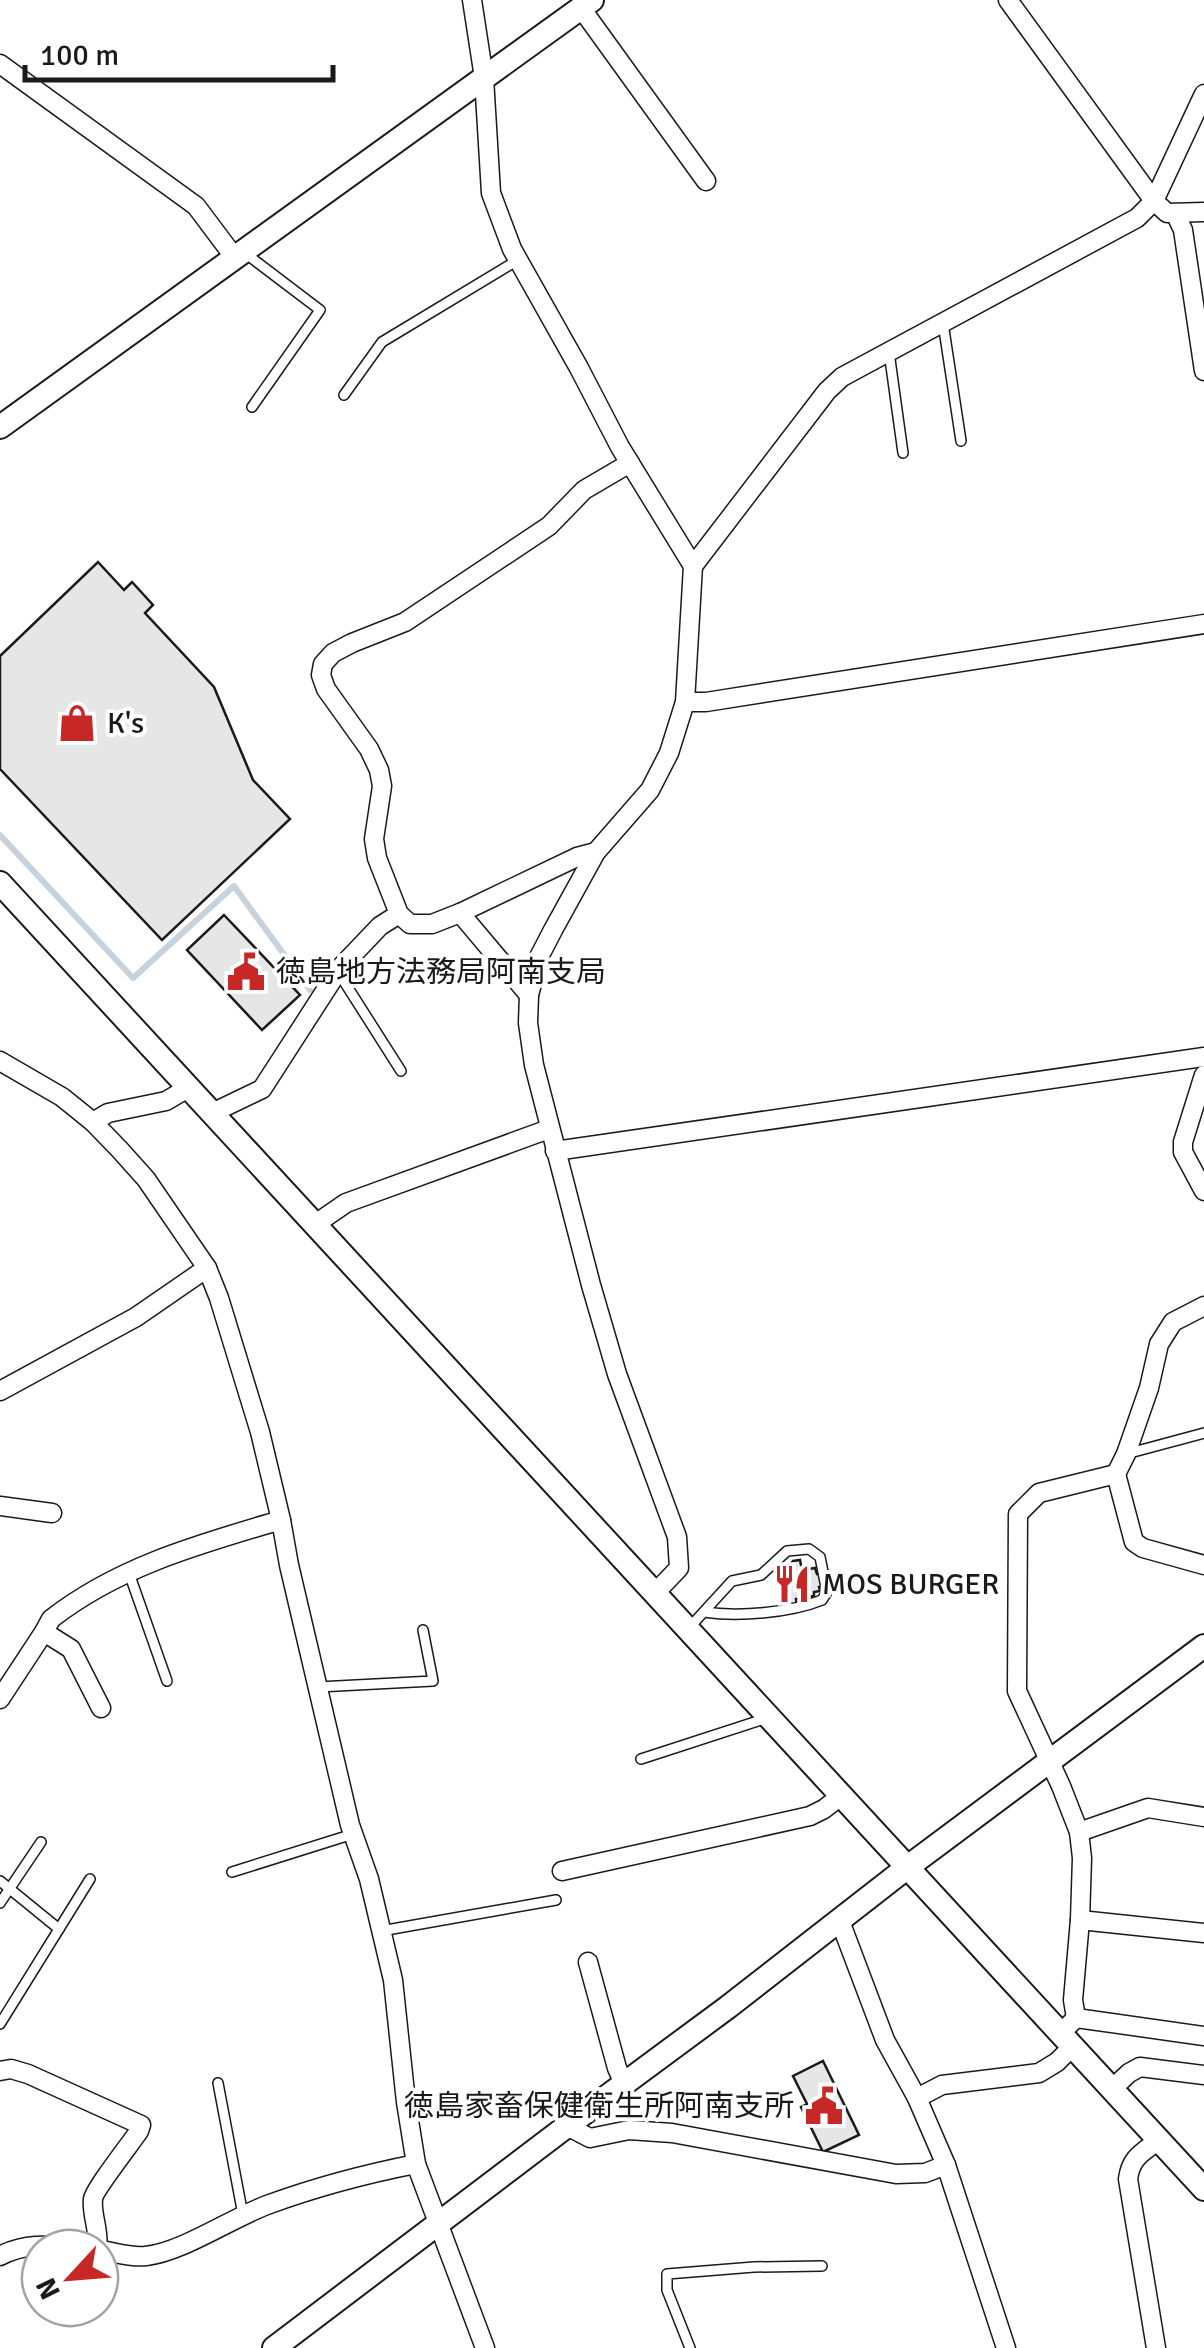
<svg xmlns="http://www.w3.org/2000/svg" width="1204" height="2348" font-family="Signika,'Noto Sans JP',sans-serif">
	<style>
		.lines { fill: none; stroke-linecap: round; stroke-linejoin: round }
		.stream { stroke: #c6d2dc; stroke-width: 6 }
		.building { fill: #e6e6e6; stroke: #1a1a1a; stroke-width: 2.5 }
		.service-casing { stroke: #1a1a1a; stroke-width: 12 }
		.minor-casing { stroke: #1a1a1a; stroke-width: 21 }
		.tertiary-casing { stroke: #1a1a1a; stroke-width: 26 }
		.service { stroke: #fff; stroke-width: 9 }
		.minor { stroke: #fff; stroke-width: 18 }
		.tertiary { stroke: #fff; stroke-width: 22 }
		.labels { text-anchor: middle; stroke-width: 8; stroke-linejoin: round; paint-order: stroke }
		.poi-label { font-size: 30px; fill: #1a1a1a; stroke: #fff; text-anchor: start }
	</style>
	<rect width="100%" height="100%" fill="#fff"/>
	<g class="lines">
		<polyline class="stream" points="0,835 133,978 234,886 310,990"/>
	</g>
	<g class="building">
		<polygon points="98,562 124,590 132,582 153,605 145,613 214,687 253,780 290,819 162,940 0,769 0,656"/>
		<polygon points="224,915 300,995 262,1030 187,950"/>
		<polygon points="800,1560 802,1570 815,1568 817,1574 829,1572 831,1585 819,1587 820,1591 814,1592 814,1596 796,1599 797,1610 790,1611 789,1600 783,1600 780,1577 784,1576 784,1574 793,1561"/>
		<polygon points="823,2061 859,2135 823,2152 801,2107 807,2104 793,2076"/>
	</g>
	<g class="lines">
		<g class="service-casing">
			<g id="service">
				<polyline points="245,253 320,310 252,407"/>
				<polyline points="943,323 961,441"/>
				<polyline points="889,352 903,453"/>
				<polyline points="344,395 382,342 518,260"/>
				<polyline points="338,972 401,1071"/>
				<polyline points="1126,1454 1204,1433"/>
				<polyline points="129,1573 167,1681"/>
				<path d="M688,1629L732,1581L761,1575L787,1551L809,1549L820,1557L827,1592L822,1600C790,1613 738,1617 704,1612"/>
				<polyline points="318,1687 433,1681 423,1630"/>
				<polyline points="641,1759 767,1718"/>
				<polyline points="232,1872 353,1834"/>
				<polyline points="0,1881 59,1929 90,1879"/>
				<polyline points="0,1903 41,1842"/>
				<polyline points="381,1931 556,1900"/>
				<polyline points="0,2024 59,1929"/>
				<polyline points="218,2083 243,2215"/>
				<polyline points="690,2348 667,2290 667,2274 754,2267 822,2266"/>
			</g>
		</g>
		<g class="minor-casing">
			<g id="minor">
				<polyline points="472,0 484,78 491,193 512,249 579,368 620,447 693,566 685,702 669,753 650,790 596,852 553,930 539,957 529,995 528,1023 534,1065 591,1285 617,1374 677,1537 679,1568 655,1593"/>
				<polyline points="1008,0 1154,201 1167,213 1204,212"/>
				<polyline points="581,8 706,181"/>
				<polyline points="0,64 196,206 235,258"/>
				<polyline points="1176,215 1183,230 1204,371"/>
				<polyline points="693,566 827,391 842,377 1137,218 1154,201 1204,94"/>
				<polyline points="685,702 706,702 1204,624"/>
				<polyline points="596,852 577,857 460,913 432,924 410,924 399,914 377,858 374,839 382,786 379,770 369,749 326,689 321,675 323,664 333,653 352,643 405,622 549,526 584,490 630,463"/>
				<polyline points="460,913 529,995"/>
				<polyline points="0,1061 62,1097 93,1122 120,1150 146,1179 207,1268 219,1298 260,1432 281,1520 289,1565 350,1825 369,1879 393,1980 406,2102 416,2164 485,2348"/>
				<polyline points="1204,1075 1183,1142 1183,1152 1204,1191"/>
				<polyline points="212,1113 262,1089 340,968 380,926 399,914"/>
				<polyline points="93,1122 108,1113 166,1101 188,1088"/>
				<polyline points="555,1151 1204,1057"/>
				<polyline points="314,1225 346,1203 549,1129"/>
				<polyline points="0,1391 136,1317 207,1268"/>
				<polyline points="1116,1474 1134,1542 1143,1548 1204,1565"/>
				<polyline points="0,1506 52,1513"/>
				<polyline points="0,1699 44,1632"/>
				<path d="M101,1708L71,1649L44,1632L51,1619C119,1566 200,1544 281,1520"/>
				<polyline points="1079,1832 1148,1808 1204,1817"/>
				<polyline points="562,1871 810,1816 824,1809 842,1795"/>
				<polyline points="1080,1920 1204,1933"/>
				<polyline points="840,1921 885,2040 917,2098 946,2165 1006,2348"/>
				<polyline points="588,1962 617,2068 624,2084"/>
				<polyline points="1076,2018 1073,2000 1080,1920 1082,1858 1079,1832 1061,1786 1017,1691 1018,1514 1039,1493 1116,1474 1126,1454 1149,1388 1159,1344 1173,1322 1204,1306"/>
				<polyline points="1068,2026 1076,2018 1204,2036"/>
				<path d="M0,2071L11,2069L28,2074L141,2125L139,2131C131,2143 94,2190 93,2199C91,2215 100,2231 97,2248"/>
				<polyline points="1112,2089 1129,2073 1140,2067 1204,2075"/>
				<polyline points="917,2098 942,2085 1039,2073 1057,2062 1073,2046"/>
				<polyline points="567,2126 590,2138 629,2130 672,2133 896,2174 925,2173 946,2165"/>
				<path d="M100,2250C114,2252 131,2258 146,2256C182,2252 230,2219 267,2205C316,2187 365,2174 416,2164"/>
				<path d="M0,2256C27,2241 55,2246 85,2248"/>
				<path d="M1156,2348L1128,2179C1131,2157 1142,2153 1159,2140"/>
			</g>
		</g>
		<g class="tertiary-casing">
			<g id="tertiary">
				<polyline points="0,427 592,0"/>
				<polyline points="0,883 1204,2189"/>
				<polyline points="274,2348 567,2126 728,2007 909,1866 1204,1646"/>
			</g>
		</g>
		<use href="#service" class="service"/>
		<use href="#minor" class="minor"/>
		<use href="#tertiary" class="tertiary"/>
	</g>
	<defs>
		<g id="shop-bare" transform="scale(3)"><path d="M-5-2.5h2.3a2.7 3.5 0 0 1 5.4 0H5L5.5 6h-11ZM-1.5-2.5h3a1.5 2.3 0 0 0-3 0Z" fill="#c62828" stroke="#fff" stroke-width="2.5" paint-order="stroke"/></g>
		<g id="civic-bare" transform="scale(3)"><path d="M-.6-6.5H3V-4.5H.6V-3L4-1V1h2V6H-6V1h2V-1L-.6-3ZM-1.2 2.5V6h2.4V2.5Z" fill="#c62828" stroke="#fff" stroke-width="2.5" paint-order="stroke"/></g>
		<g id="restaurant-bare" transform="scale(3)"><path d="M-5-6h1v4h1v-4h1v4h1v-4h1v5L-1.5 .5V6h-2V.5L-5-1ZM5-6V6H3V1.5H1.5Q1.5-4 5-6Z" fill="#c62828" stroke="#fff" stroke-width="2.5" paint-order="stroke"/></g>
	</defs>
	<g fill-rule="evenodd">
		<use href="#shop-bare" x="77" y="723"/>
		<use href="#civic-bare" x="246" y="972"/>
		<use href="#restaurant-bare" x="792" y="1584"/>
		<use href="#civic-bare" x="824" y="2106"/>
	</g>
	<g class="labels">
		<g class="poi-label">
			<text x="107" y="733">K's</text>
			<text x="276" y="982">徳島地方法務局阿南支局</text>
			<text x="822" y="1594">MOS BURGER</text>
			<text x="794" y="2116" text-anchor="end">徳島家畜保健衛生所阿南支所</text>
		</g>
	</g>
	<g transform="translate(70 2278) rotate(244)"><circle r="48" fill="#ffffff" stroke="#a3a3a3" stroke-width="2.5"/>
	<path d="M0-8L18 38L0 25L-18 38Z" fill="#c62828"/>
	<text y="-15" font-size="28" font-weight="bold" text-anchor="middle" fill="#1a1a1a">N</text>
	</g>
	<path d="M25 65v15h308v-15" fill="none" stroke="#1a1a1a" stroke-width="5"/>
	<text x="40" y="65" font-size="30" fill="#1a1a1a" stroke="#ffffff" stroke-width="8" paint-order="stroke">100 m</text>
</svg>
